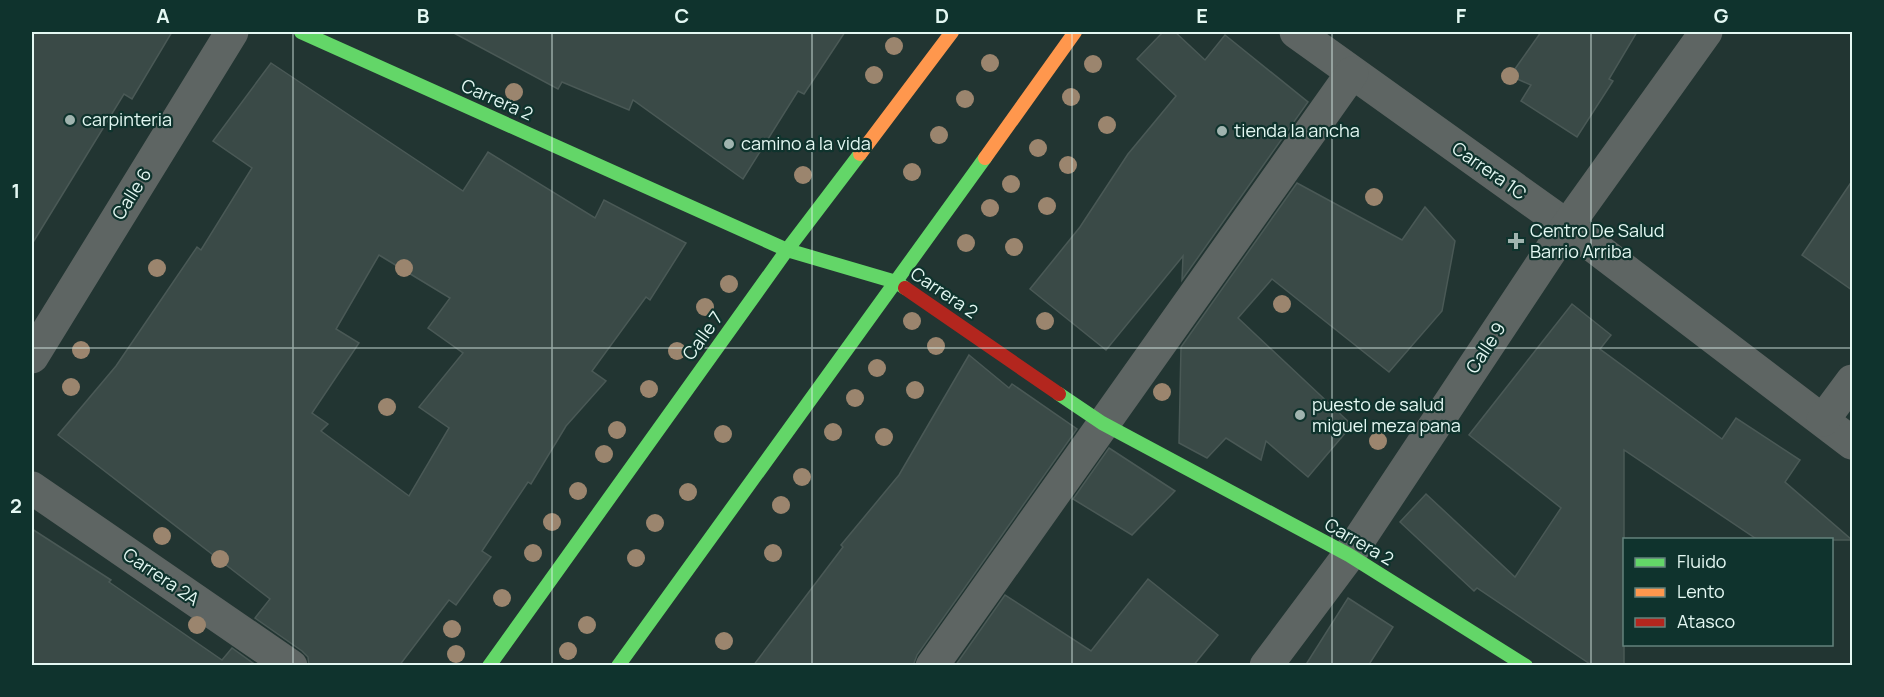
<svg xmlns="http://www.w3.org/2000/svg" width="1884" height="697" font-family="Manrope,sans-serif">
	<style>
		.building { fill: #3a4a47; stroke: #4a5956; stroke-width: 1.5; fill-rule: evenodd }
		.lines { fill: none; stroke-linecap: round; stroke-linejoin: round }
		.street { stroke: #5e6563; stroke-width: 33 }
		.fast { stroke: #63d668; stroke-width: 14 }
		.slow { stroke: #ff974d; stroke-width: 14 }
		.jam { stroke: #b3261e; stroke-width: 14 }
		.tree { fill: #9b856e }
		.grid { fill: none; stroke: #e4f8f3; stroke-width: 1.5; stroke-opacity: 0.55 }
		.poi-dot { fill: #a0b4af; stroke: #0f332d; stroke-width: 2 }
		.labels { text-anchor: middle; stroke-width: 4.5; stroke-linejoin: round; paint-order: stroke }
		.street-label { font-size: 18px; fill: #e4f8f3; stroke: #0f332d }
		.poi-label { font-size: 18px; fill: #e4f8f3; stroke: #0f332d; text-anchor: start }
		.neatline { fill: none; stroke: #e4f8f3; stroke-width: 2 }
		.grid-label { font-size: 20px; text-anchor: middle; font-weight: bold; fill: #e4f8f3 }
	</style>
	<rect width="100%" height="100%" fill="#223532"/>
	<g class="building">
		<polygon points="32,32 172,32 132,99 124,94 32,244"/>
		<polygon points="452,32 845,32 804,94 798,91 743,179 633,100 629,110 562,82 558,89"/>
		<polygon points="1163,32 1175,32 1205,60 1225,35 1308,102 1182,280 1183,256 1106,350 1030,289 1080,227 1128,154 1176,96 1137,59"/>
		<polygon points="1541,32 1637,32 1609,79 1613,81 1577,137 1521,101 1531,85 1510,76"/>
		<path d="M271,63L463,191L488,152L595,218L604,200L686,243L650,300L646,297L592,371L606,381L566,426L531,484L528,482L482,551L491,557L456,605L449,600L399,666H309L308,657L302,651L255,618L270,599L58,435L116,366L197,247L201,250L252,168L213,141ZM379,255L450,298L428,328L463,353L419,407L449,428L409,496L321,431L328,424L312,413L359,343L336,329Z"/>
		<polygon points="1852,181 1852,290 1802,255"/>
		<polygon points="1297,183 1402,240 1425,207 1455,241 1442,311 1389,372 1272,279 1238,318 1352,425 1308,477 1266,441 1261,460 1226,438 1207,458 1179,443 1181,347"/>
		<polygon points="1572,304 1611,335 1600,349 1722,439 1736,418 1800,460 1785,482 1852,540 1758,540 1624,450 1624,666 1593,666 1477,588 1474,591 1400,522 1426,494 1515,577 1561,508 1469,435"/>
		<polygon points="969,355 1009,388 1012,384 1077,429 917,655 913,666 753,666 843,547 841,545 899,475"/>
		<polygon points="1109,448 1175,491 1132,535 1073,499"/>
		<polygon points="32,529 111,580 109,582 222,660 232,648 257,666 32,666"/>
		<polygon points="1148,579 1218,635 1193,666 955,666 1005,595 1091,651"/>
		<polygon points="1348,598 1393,627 1368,666 1305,666"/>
	</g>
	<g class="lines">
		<g class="street">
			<polyline points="1296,32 1567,226 1852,443"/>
			<polyline points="32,357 232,32"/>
			<polyline points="1823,420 1852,381"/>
			<polyline points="32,488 291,666"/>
			<polyline points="932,666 1352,73"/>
			<polyline points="1266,666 1349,555 1567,226 1706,32"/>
		</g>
		<g class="fast">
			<polyline points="301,32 787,250 896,282 905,288"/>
			<polyline points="1059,394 1102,423 1349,555 1526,666"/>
			<polyline points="489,666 787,250 860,154"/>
			<polyline points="618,666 985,158"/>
		</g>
		<g class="slow">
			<polyline points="860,154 952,32"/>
			<polyline points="985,158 1075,32"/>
		</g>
		<polyline class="jam" points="905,288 1059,394"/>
	</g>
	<g class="tree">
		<circle cx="894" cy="46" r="9"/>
		<circle cx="990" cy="63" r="9"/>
		<circle cx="1093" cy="64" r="9"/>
		<circle cx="874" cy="75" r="9"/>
		<circle cx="1510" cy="76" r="9"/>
		<circle cx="514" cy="92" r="9"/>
		<circle cx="1071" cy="97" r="9"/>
		<circle cx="965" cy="99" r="9"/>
		<circle cx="1107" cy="125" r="9"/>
		<circle cx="939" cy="135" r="9"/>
		<circle cx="1038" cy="148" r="9"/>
		<circle cx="1068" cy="165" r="9"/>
		<circle cx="912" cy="172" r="9"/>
		<circle cx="803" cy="175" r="9"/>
		<circle cx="1011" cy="184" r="9"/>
		<circle cx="1374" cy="197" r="9"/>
		<circle cx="1047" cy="206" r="9"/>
		<circle cx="990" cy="208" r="9"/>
		<circle cx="966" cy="243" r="9"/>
		<circle cx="1014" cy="247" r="9"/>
		<circle cx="157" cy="268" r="9"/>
		<circle cx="404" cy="268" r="9"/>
		<circle cx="729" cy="284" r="9"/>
		<circle cx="1282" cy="304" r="9"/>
		<circle cx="705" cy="307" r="9"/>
		<circle cx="912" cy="321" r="9"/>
		<circle cx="1045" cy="321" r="9"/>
		<circle cx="936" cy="346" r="9"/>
		<circle cx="81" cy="350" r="9"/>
		<circle cx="677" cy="351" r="9"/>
		<circle cx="877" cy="368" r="9"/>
		<circle cx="71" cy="387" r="9"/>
		<circle cx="649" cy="389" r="9"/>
		<circle cx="915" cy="390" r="9"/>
		<circle cx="1162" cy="392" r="9"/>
		<circle cx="855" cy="398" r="9"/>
		<circle cx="387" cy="407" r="9"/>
		<circle cx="617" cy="430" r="9"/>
		<circle cx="833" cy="432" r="9"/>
		<circle cx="723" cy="434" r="9"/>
		<circle cx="884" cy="437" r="9"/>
		<circle cx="1378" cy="441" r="9"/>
		<circle cx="604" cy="454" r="9"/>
		<circle cx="802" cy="477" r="9"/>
		<circle cx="578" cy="491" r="9"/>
		<circle cx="688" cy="492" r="9"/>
		<circle cx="781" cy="505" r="9"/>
		<circle cx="552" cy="522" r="9"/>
		<circle cx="655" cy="523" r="9"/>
		<circle cx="162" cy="536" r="9"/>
		<circle cx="533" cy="553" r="9"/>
		<circle cx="773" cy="553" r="9"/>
		<circle cx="636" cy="558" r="9"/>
		<circle cx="220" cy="559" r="9"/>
		<circle cx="502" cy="598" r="9"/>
		<circle cx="197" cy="625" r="9"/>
		<circle cx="587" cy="625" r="9"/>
		<circle cx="452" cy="629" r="9"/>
		<circle cx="724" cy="641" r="9"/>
		<circle cx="568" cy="651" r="9"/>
		<circle cx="456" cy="654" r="9"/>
	</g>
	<path class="grid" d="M293,32V666M552,32V666M812,32V666M1072,32V666M1332,32V666M1591,32V666M32,348H1852"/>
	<g class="poi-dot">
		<circle cx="70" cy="120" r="6"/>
		<circle cx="1222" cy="131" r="6"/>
		<circle cx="729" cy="144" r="6"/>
		<path d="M1513 232h6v6h6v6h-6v6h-6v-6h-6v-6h6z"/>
		<circle cx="1300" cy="415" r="6"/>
	</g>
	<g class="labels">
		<g class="street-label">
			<text transform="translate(497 100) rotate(24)" y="6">Carrera 2</text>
			<text transform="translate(1489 171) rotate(35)" y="6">Carrera 1C</text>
			<text transform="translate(132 194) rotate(-58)" y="6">Calle 6</text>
			<text transform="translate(944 293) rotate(34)" y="6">Carrera 2</text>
			<text transform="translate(703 336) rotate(-54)" y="6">Calle 7</text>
			<text transform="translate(1486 348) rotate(-57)" y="6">Calle 9</text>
			<text transform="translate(1359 542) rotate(30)" y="6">Carrera 2</text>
			<text transform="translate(161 577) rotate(34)" y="6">Carrera 2A</text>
		</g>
		<g class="poi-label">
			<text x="82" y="126">carpinteria</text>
			<text x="1234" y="137">tienda la ancha</text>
			<text x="741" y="150">camino a la vida</text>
			<text x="1530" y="237">Centro De Salud<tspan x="1530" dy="21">Barrio Arriba</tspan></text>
			<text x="1312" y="411">puesto de salud<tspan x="1312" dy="21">miguel meza pana</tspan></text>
		</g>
	</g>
	<rect width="1884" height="697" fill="none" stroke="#0f332d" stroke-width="66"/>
	<rect x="1623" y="538" width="210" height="108" fill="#0f332d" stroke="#64827c" stroke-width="1.5"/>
	<rect x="1635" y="558" width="30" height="9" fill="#63d668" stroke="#64827c" stroke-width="1.5"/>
	<text x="1677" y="568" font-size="18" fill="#e4f8f3">Fluido</text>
	<rect x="1635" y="588" width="30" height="9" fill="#ff974d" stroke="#64827c" stroke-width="1.5"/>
	<text x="1677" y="598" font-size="18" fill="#e4f8f3">Lento</text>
	<rect x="1635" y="618" width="30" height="9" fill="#b3261e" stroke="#64827c" stroke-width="1.5"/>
	<text x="1677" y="628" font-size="18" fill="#e4f8f3">Atasco</text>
	<rect x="33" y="33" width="1818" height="631" class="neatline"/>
	<g class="grid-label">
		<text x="163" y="23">A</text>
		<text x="423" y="23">B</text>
		<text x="682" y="23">C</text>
		<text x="942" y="23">D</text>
		<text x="1202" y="23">E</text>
		<text x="1461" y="23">F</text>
		<text x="1721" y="23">G</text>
		<text x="16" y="198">1</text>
		<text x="16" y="513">2</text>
	</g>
</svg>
